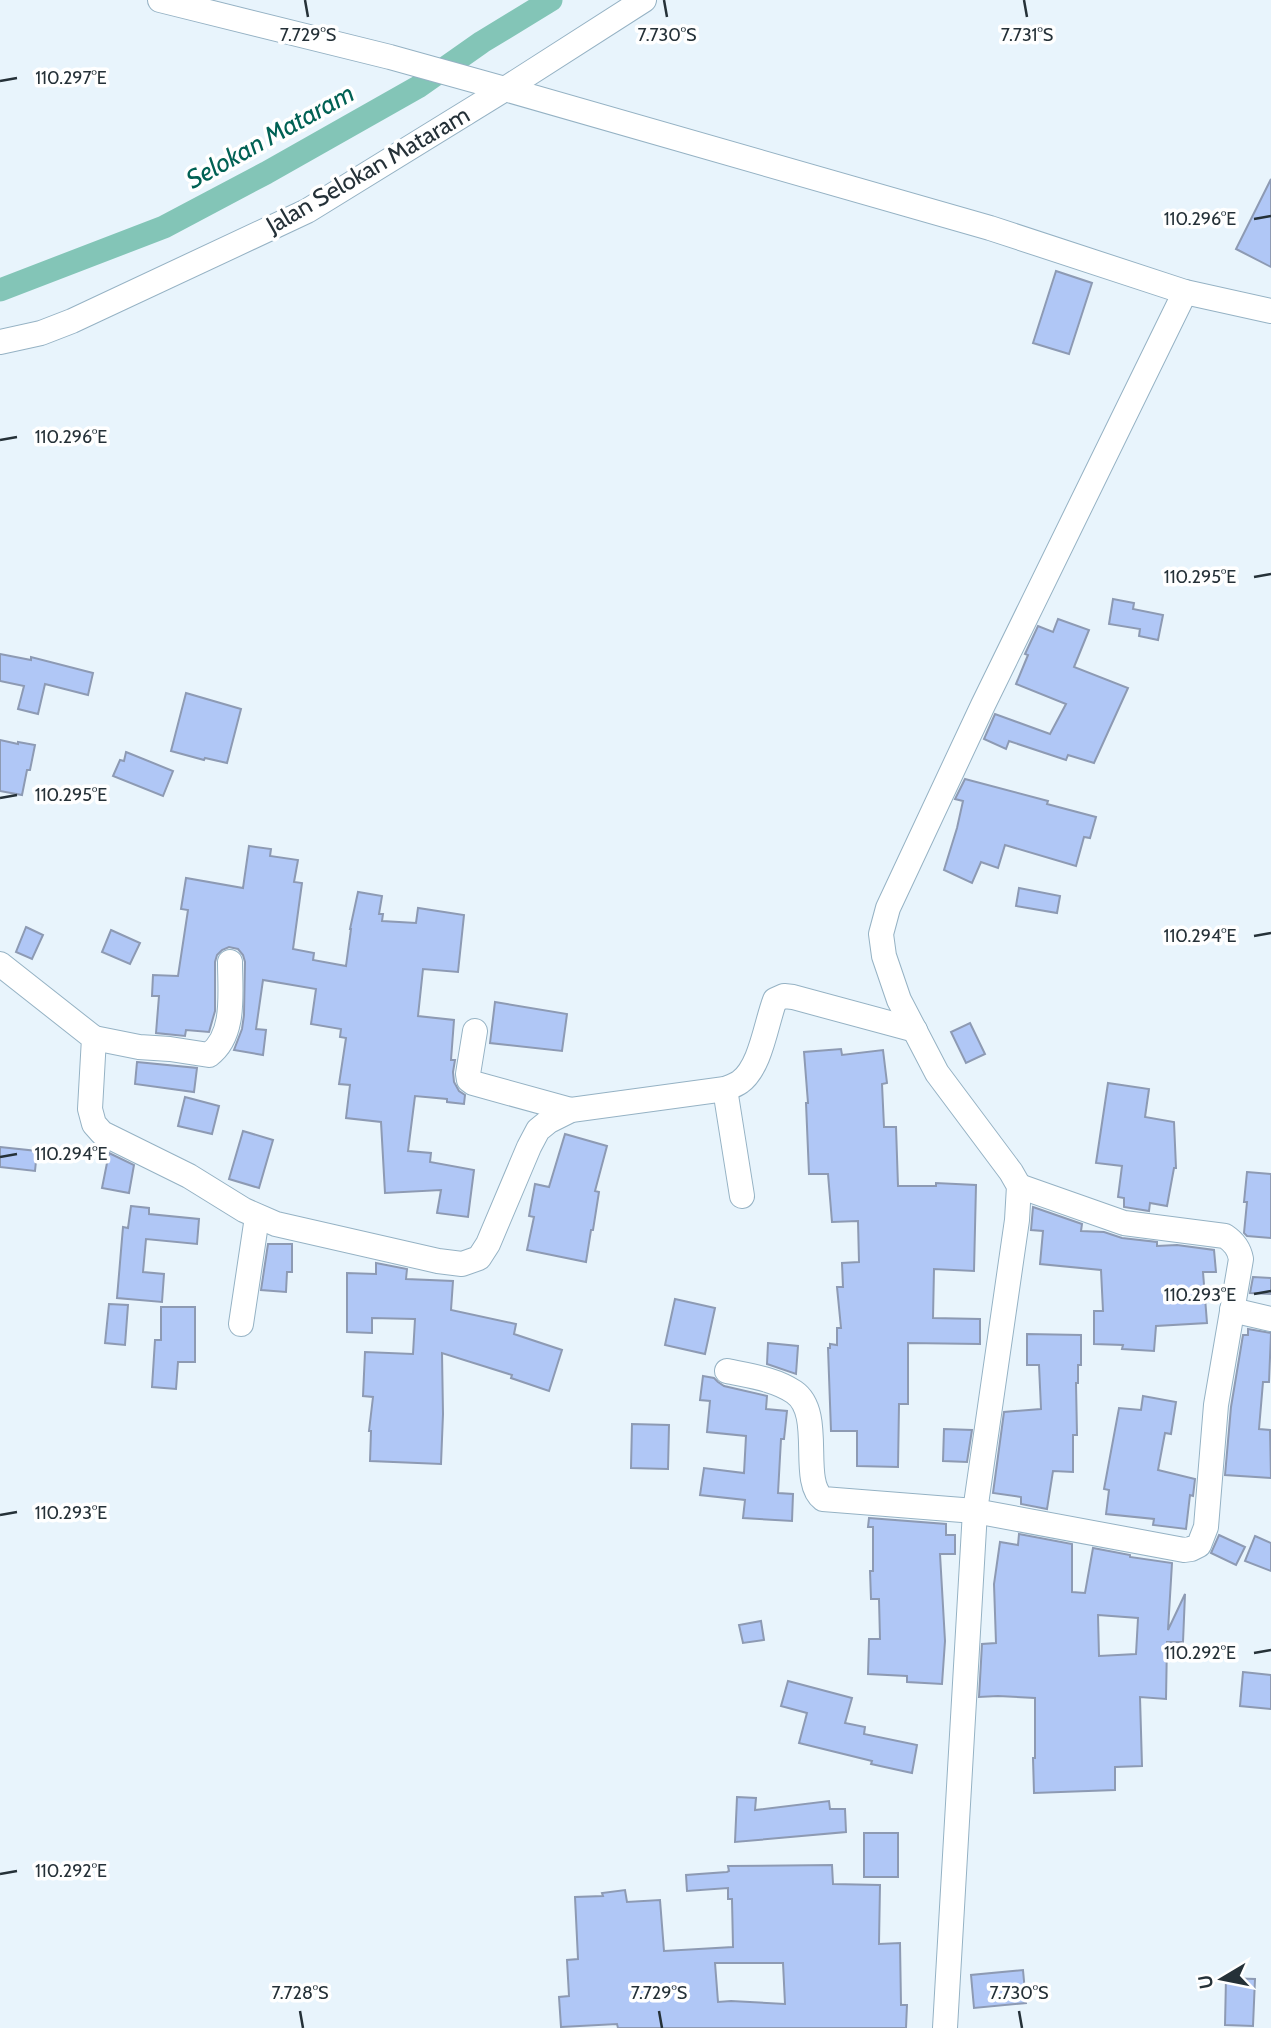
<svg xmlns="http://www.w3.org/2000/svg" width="1271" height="2028" font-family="Cabin,sans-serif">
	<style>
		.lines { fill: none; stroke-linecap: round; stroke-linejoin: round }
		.canal { stroke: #83c5b7; stroke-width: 23 }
		.building { fill: #b0c7f6; stroke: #8d9ab3; stroke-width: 2; fill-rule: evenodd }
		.minor-casing { stroke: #95b2c4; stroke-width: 26 }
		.minor { stroke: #fff; stroke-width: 24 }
		.ticks { fill: none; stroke: #253138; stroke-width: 2.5 }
		.labels { text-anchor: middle; stroke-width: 7; stroke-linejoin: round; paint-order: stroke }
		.street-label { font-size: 24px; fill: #253138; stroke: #fff }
		.water-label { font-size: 26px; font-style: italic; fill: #006154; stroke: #fff }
		.ticks-label { font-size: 18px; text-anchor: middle; fill: #253138; stroke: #fff; stroke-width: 7; stroke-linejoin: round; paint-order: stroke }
	</style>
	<rect width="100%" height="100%" fill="#e8f4fc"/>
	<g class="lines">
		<polyline class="canal" points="0,290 164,227 266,173 418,87 482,42 551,0"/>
	</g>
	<g class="building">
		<polygon points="1271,179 1271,267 1236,249"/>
		<polygon points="1056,271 1092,283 1069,354 1033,343"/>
		<polygon points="1113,599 1134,603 1133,609 1163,615 1158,640 1139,636 1140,629 1109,624"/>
		<polygon points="1058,619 1089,630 1074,667 1128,688 1094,763 1068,755 1066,760 1009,741 1006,749 984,739 995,714 1050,734 1066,704 1016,684 1028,655 1025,654 1038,626 1053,632"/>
		<polygon points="0,654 31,660 31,657 93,673 88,695 45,684 38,714 18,709 24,686 0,681"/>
		<polygon points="186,693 241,709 227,763 205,758 204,760 171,751"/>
		<polygon points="0,740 18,744 18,742 35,745 30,770 27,770 22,795 0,791"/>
		<polygon points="126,752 173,771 163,796 113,776 120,760 124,761"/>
		<polygon points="965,779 1048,801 1047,804 1096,817 1090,838 1084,837 1076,866 1005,845 998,868 981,862 972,883 944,870 957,828 963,801 955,799"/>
		<polygon points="249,846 271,849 270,856 298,860 294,882 302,883 293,949 314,953 313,960 346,966 351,929 350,929 358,892 382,896 379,914 383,914 382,921 416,923 418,908 464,915 458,972 423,969 418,1016 454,1020 451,1060 455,1060 453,1072 454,1082 459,1091 465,1095 464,1104 447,1102 447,1099 415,1096 408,1151 431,1153 430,1162 474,1170 468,1217 437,1213 441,1190 385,1193 381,1122 346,1118 350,1085 339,1084 346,1038 340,1037 341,1029 311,1024 316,989 263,980 256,1029 266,1030 263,1055 234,1050 242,1029 244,1015 245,962 243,955 238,949 229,947 222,950 217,955 215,962 215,1011 209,1032 186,1030 185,1036 156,1033 159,996 152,996 153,975 178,976 188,910 181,909 186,878 243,888"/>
		<polygon points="1019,888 1060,896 1057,913 1016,906"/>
		<polygon points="26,927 43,935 32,959 16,952"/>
		<polygon points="111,930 140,943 130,964 102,952"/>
		<polygon points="495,1002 567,1014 562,1051 490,1043"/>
		<polygon points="970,1023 985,1054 966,1063 951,1032"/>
		<polygon points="841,1049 842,1055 883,1050 887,1083 882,1084 884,1127 896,1127 898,1186 936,1186 936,1183 976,1185 974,1271 934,1269 933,1318 980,1319 980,1344 908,1343 908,1404 899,1404 898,1467 857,1466 857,1431 831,1431 828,1348 830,1348 830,1344 837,1345 837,1328 841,1328 837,1287 843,1287 842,1263 859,1262 858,1221 832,1222 828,1174 809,1174 806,1103 808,1103 804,1052"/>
		<polygon points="137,1062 197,1068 194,1092 135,1084"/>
		<polygon points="1108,1083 1149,1089 1145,1117 1174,1122 1176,1168 1174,1168 1167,1206 1150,1203 1149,1211 1124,1207 1124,1198 1118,1197 1122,1166 1096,1163"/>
		<polygon points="185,1097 219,1106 212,1134 178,1126"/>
		<polygon points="243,1131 273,1140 259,1188 229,1179"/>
		<polygon points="565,1134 607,1146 595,1191 599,1192 593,1230 591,1230 586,1262 527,1250 534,1217 529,1216 535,1184 549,1187"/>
		<polygon points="0,1147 37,1151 35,1171 0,1167"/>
		<polygon points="109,1153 134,1165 129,1193 102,1188"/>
		<polygon points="1247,1172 1271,1174 1271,1238 1247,1236 1244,1233 1247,1202 1244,1202"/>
		<polygon points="131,1206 149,1208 149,1214 199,1219 197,1244 146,1239 143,1272 164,1274 162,1302 117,1298 123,1227 128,1228"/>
		<polygon points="1033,1207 1082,1224 1081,1231 1104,1232 1122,1238 1157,1242 1157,1246 1177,1245 1214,1250 1216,1272 1203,1272 1207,1323 1156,1326 1154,1351 1122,1349 1123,1345 1094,1344 1094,1311 1103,1311 1101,1270 1040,1264 1043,1231 1031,1230"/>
		<polygon points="268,1244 292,1244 292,1272 287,1272 286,1292 261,1290"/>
		<polygon points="376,1263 407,1269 406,1279 453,1281 451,1310 516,1324 514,1334 562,1350 549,1391 511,1378 512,1375 442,1353 443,1414 441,1464 370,1461 371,1431 369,1431 373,1397 363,1396 365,1352 413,1354 415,1319 372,1318 372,1333 347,1332 347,1273 376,1274"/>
		<polygon points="1253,1277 1271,1278 1271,1294 1250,1293"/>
		<polygon points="675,1299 715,1308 705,1354 665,1345"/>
		<polygon points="109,1304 128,1305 125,1345 105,1343"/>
		<polygon points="161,1307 195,1307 195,1362 178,1362 176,1389 152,1387 155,1340 161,1340"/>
		<polygon points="1248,1329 1271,1333 1269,1382 1263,1382 1259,1429 1270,1430 1271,1478 1225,1475 1231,1407 1243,1335 1248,1335"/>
		<polygon points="1027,1334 1081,1335 1081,1365 1078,1365 1078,1383 1076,1383 1077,1435 1073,1435 1073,1472 1053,1471 1047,1509 1021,1504 1021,1497 993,1493 1004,1412 1041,1409 1039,1365 1027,1365"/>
		<polygon points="768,1343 798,1346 796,1374 767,1364"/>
		<polygon points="703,1376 714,1378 718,1382 724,1386 767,1396 766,1409 787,1411 784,1439 781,1439 778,1493 793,1494 792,1521 743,1518 745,1500 700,1495 704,1468 744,1473 746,1436 707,1432 710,1401 700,1400"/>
		<polygon points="1143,1396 1176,1402 1171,1434 1165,1433 1158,1470 1195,1479 1193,1496 1190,1495 1186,1529 1153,1525 1154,1519 1106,1514 1109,1490 1104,1489 1119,1408 1141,1410"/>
		<polygon points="632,1424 669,1425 668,1469 631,1468"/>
		<polygon points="944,1429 972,1430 967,1462 943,1461"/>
		<polygon points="869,1518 946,1524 946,1535 955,1535 955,1554 940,1554 945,1641 942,1684 907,1682 907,1676 868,1674 869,1639 880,1639 879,1599 871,1599 870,1571 873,1571 873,1527 868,1527"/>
		<path d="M1019,1534L1072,1544V1592L1085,1593L1093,1548L1130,1555V1557L1172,1563L1168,1630L1185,1594L1183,1642H1167L1166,1699L1140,1697L1142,1766L1115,1767V1790L1034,1793L1033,1758H1035V1698L998,1696L979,1697L982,1644L996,1643L994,1584L1000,1542L1018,1545ZM1098,1615L1138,1618L1136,1654L1099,1656Z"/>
		<polygon points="1219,1535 1245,1547 1236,1565 1211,1553"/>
		<polygon points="1255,1536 1271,1543 1271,1571 1245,1561"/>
		<polygon points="761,1621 764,1640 743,1643 739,1625"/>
		<polygon points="1243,1672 1271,1675 1271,1709 1240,1706"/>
		<polygon points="788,1681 852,1698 845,1723 865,1727 864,1734 917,1745 912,1773 871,1764 872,1761 799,1743 807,1713 781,1706"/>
		<polygon points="737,1797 756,1798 755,1810 829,1801 830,1809 845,1809 846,1832 735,1842"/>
		<rect x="864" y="1833" width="34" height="44"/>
		<path d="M832,1865L833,1884L880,1885L879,1944L900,1943L901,2005H907L906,2028H618L617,2024L561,2027L559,1997L569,1996L567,1960L578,1959L575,1897L603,1896L602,1893L625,1890L627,1902L660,1900L664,1951L733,1947L732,1899H728V1888L687,1891L686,1875L727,1872L729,1871L728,1866ZM715,1963H783L785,2004L731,2001L718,2002Z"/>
		<polygon points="1023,1970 1026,2003 974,2008 971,1975"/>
		<polygon points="1226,1978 1255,1979 1253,2026 1225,2025"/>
	</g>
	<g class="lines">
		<g class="minor-casing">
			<g id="minor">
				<polyline points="160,0 390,57 505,89 990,228 1185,292 1271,311"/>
				<polyline points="0,342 41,333 72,321 307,211 505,89 644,0"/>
				<path d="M0,964L94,1038L90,1109L94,1124L102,1133L189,1176L244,1210L276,1224L438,1261L462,1264L479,1258L488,1244L529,1147L538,1130L549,1121L571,1110L725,1089C730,1087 736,1085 740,1082C761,1067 766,1023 775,1000L784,996L793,997L915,1030"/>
				<polyline points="475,1031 468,1074 469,1080 473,1083 571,1110"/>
				<path d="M94,1038L139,1047L170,1049L209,1055C236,1035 230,992 230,962"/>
				<polyline points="725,1089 742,1196"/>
				<polyline points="1232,1310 1271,1319"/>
				<polyline points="241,1324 257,1217"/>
				<path d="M727,1371C750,1376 775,1379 794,1392C825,1413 799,1481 823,1499L975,1511L1184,1550L1191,1549L1199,1545L1206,1527L1216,1405L1241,1259C1239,1248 1234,1242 1225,1236L1124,1223L1019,1186"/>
				<polyline points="945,2028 975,1511 1017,1220 1019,1186 1011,1172 937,1073 899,1000 884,956 881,934 888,908 983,705 1185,292"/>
			</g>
		</g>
		<use href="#minor" class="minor"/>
	</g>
	<path class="ticks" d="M305,0L308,17M664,0L667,17M1024,0L1027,17M0,81L17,78M1254,219L1271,216M0,440L17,437M1254,577L1271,574M0,798L17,795M1254,936L1271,933M0,1157L17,1154M1254,1294L1271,1291M0,1515L17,1512M1254,1653L1271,1650M0,1874L17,1871M300,2011L303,2028M659,2011L662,2028M1019,2011L1022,2028"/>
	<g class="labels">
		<g class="street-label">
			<text transform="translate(368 170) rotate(-30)" y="8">Jalan Selokan Mataram</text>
		</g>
		<g class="water-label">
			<text transform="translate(270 136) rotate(-29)" y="9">Selokan Mataram</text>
		</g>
	</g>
	<g class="ticks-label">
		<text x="308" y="41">7.729°S</text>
		<text x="667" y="41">7.730°S</text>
		<text x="1027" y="41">7.731°S</text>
		<text x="71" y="84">110.297°E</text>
		<text x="1200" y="225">110.296°E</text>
		<text x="71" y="443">110.296°E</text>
		<text x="1200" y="583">110.295°E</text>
		<text x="71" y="801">110.295°E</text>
		<text x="1200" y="942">110.294°E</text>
		<text x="71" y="1160">110.294°E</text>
		<text x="1200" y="1301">110.293°E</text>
		<text x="71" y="1519">110.293°E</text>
		<text x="1200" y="1659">110.292°E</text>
		<text x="71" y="1877">110.292°E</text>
		<text x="300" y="1999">7.728°S</text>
		<text x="659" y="1999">7.729°S</text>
		<text x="1019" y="1999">7.730°S</text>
	</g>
	<g transform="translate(1222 1979) rotate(260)" stroke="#ffffff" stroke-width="5" paint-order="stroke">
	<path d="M0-5L12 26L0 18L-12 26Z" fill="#253138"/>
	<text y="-10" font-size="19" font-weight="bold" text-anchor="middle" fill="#253138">U</text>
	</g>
</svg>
